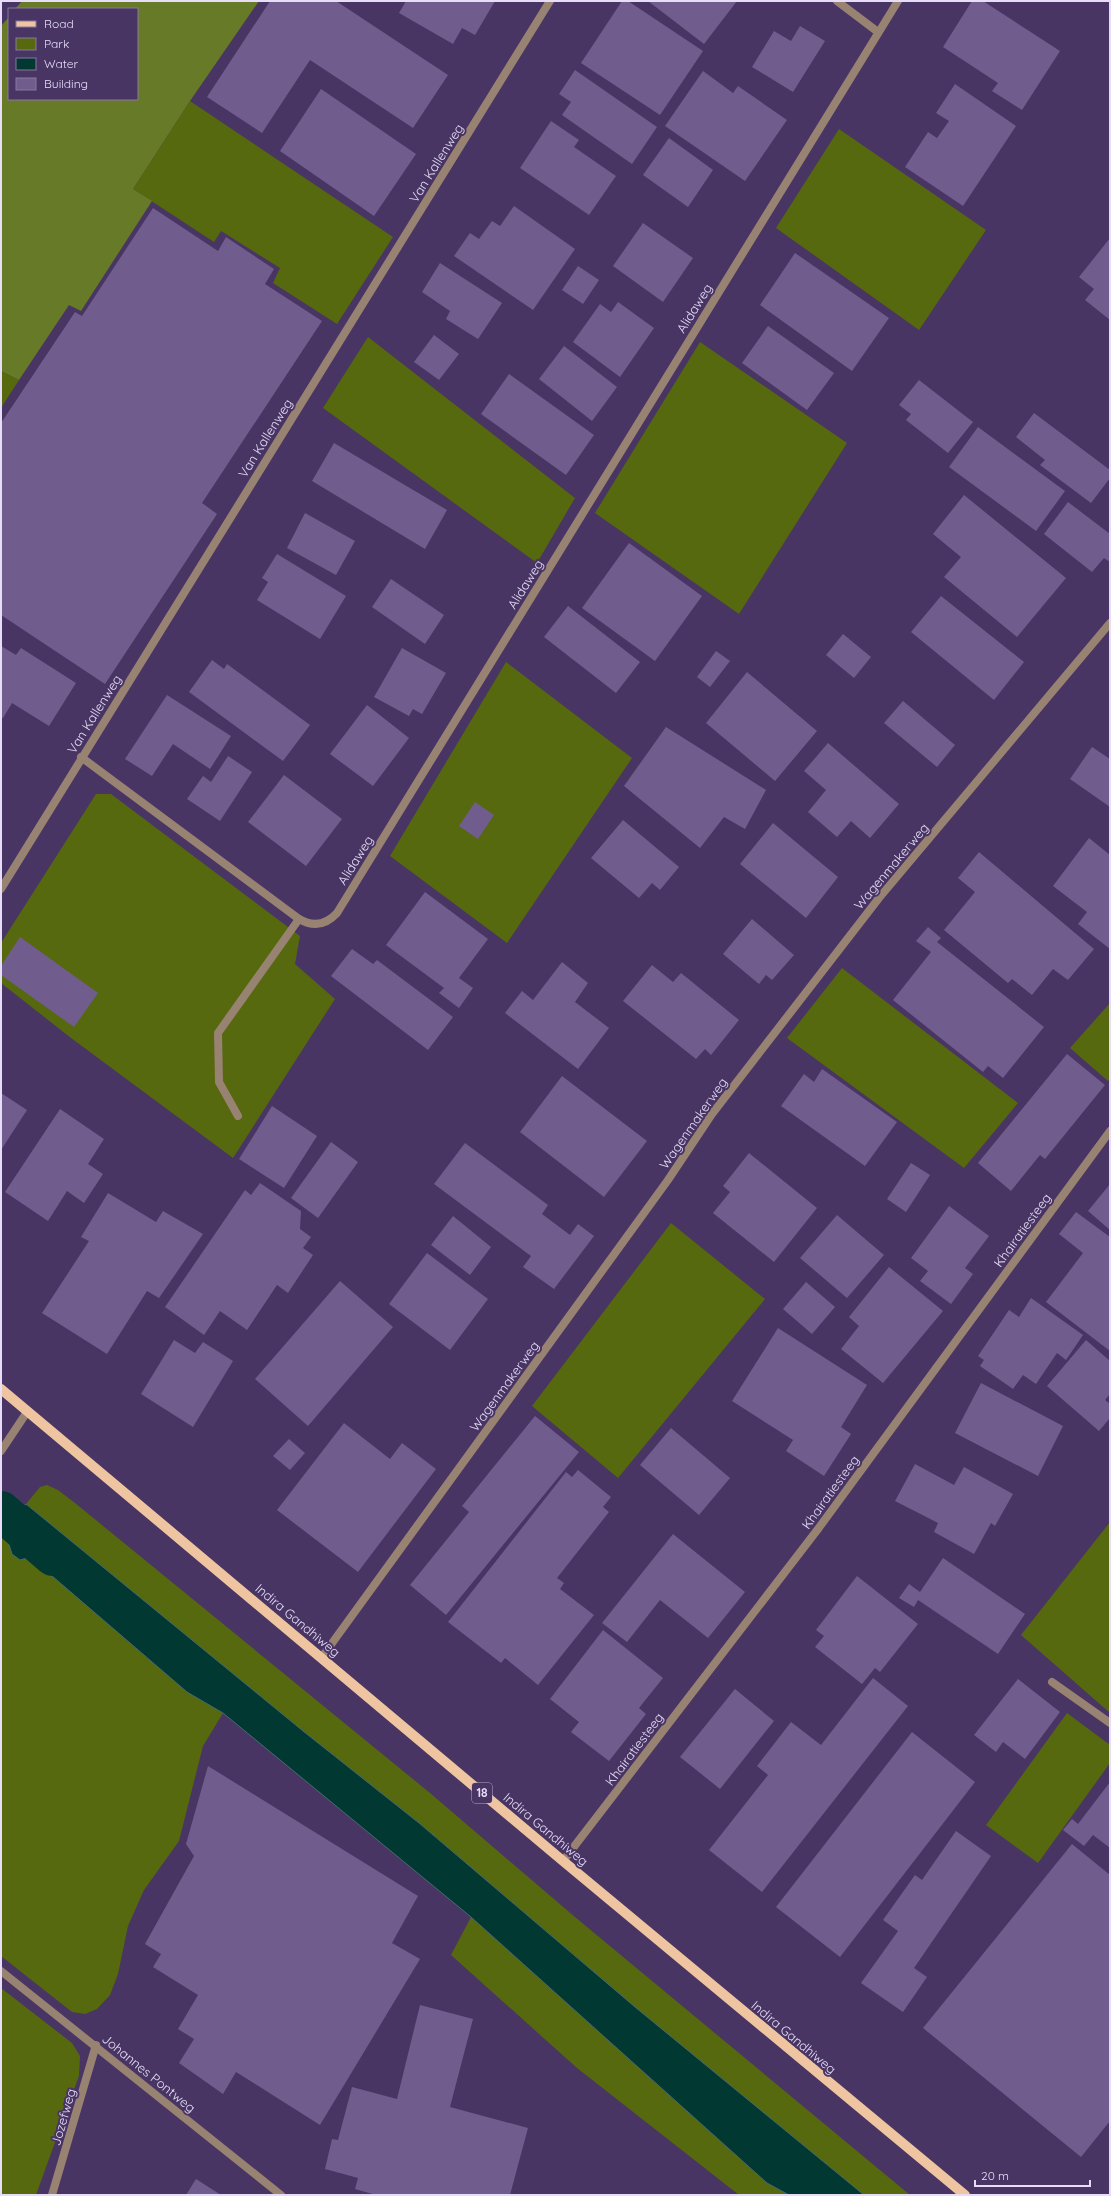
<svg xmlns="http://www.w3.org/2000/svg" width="1111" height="2196" font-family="Quicksand,sans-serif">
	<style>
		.green { fill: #56690e }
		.forest { fill: #667a28 }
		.water { fill: #013932; stroke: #466a6e }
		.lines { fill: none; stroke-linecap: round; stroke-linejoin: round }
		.canal { stroke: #013932; stroke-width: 40 }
		.building { fill: #705d8e }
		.service { stroke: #988372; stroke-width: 8 }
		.minor { stroke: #988372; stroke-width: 8 }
		.primary { stroke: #efc4a0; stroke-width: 10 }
		.labels { text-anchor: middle; stroke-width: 4; stroke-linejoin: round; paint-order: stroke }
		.shield { fill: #483563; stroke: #b7abcc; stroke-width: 1 }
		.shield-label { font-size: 12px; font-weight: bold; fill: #e7ddf9 }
		.street-label { font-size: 13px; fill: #e7ddf9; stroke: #483563 }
	</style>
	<rect width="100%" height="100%" fill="#483563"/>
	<g class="green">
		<polygon points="190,101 393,237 337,324 273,283 280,268 221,231 214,242 133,189"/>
		<polygon points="839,129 986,230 919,330 776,228"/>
		<polygon points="368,337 575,498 537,563 323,408"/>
		<polygon points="700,342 847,443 739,614 595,513"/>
		<polygon points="1,371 19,380 1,408"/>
		<polygon points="506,662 632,758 507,943 390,856"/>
		<polygon points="96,794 111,794 300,936 295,964 335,999 233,1158 71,1038 1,983 1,943"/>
		<polygon points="842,968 1018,1103 964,1168 787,1038"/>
		<polygon points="1110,1003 1110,1079 1108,1081 1070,1048"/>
		<polygon points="671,1223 765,1299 618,1478 532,1406"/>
		<polygon points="47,1485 58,1490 75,1503 430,1793 575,1917 910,2195 864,2195 635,2007 419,1823 303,1731 26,1504 40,1487"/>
		<polygon points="1110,1522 1110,1713 1021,1635"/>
		<polygon points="4,1529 12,1554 20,1560 30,1557 187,1692 223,1713 203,1746 179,1841 144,1890 128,1926 118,1974 110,1995 97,2009 85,2014 72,2012 1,1956 1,1532"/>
		<polygon points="1067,1713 1110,1745 1110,1763 1038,1863 986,1825"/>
		<polygon points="471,1917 767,2183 789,2195 739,2195 577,2068 451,1955"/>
		<polygon points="1,1988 72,2043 80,2056 79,2076 36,2195 1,2195"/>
	</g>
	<polygon class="forest" points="22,1 259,1 190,101 133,189 152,201 81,311 69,305 19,380 1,371 1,26 9,17 9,99 137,99 137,9 15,9"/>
	<polygon class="water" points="26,1504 303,1731 419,1823 635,2007 864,2195 789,2195 767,2183 471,1917 223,1713 187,1692 30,1557 20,1560 12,1554 4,1529"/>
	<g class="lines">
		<polyline class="canal" points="1,1511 53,1556"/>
	</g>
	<g class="building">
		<polygon points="270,1 336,1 448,75 413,128 310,60 262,133 207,97"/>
		<polygon points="406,1 495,1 475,35 462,28 453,44 399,13"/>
		<polygon points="622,1 628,1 703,51 660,115 581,63"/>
		<polygon points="648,1 737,1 704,44"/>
		<polygon points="972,1 983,1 1060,51 1022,110 992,91 998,83 943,47"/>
		<polygon points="800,26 825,41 793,92 752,67 774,31 791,41"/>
		<polygon points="575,70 657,127 632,164 562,115 571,102 559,94"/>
		<polygon points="703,71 733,93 738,86 787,120 745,181 665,126"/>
		<polygon points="955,84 1016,126 963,206 905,167 928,132 937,138 949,121 936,113"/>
		<polygon points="321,89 416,154 374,216 280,151"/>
		<polygon points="551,121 579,140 574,147 616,176 589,215 520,168"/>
		<polygon points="669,138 713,170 688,207 643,175"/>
		<polygon points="514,206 575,249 533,310 454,256 470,233 479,239 492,221 500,226"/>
		<polygon points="153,208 218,251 226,237 274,269 265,284 322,321 202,503 217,514 105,684 1,615 1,423 75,312 82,316"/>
		<polygon points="643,223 693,258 663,302 613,266"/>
		<polygon points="1110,238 1110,320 1085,300 1094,289 1079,277"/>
		<polygon points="795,253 889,318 852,371 760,305"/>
		<polygon points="440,263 502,303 478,339 446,319 450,311 422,292"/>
		<polygon points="578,266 599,280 583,304 562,290"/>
		<polygon points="618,302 654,328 620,377 573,342 600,304 611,312"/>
		<polygon points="768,326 834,373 807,410 742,363"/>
		<polygon points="434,335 459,354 439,380 414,362"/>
		<polygon points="564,346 617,387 592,421 539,379"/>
		<polygon points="509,374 594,435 566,475 481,414"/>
		<polygon points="919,380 973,422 948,453 906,420 911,414 899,405"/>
		<polygon points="1034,413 1110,470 1110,478 1091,503 1040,465 1045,460 1016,437"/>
		<polygon points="978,427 1065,491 1036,531 949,467"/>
		<polygon points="334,443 447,510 425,549 312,481"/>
		<polygon points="964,495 1066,578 1017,637 944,577 961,557 933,534"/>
		<polygon points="1068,502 1110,534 1110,562 1104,558 1092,572 1044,534"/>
		<polygon points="305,513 355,541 336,575 287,548"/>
		<polygon points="629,543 702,596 655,661 582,608"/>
		<polygon points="277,554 346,596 320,639 257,600 268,582 262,578"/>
		<polygon points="391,579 444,615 425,644 372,607"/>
		<polygon points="941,596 1024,662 994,700 911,632"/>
		<polygon points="568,606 640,662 616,693 544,637"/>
		<polygon points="843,634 871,657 854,678 826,655"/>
		<polygon points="1,646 16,655 21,648 76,683 49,726 12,703 3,718 1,717"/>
		<polygon points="402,648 446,673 422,714 413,709 409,716 374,697"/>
		<polygon points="716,651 730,661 710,687 697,677"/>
		<polygon points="212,660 224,669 227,664 310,725 283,761 189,692"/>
		<polygon points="747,672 817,731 775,781 706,723"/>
		<polygon points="167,695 231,736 210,769 173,744 152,776 125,759"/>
		<polygon points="903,701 955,745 937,767 884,723"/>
		<polygon points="367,705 409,738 373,786 330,754"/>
		<polygon points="666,727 766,790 745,829 724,817 700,848 624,786"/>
		<polygon points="828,743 899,804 870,838 851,821 837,837 808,812 826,790 804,771"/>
		<polygon points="1092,747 1110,759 1110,807 1070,779"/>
		<polygon points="228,756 252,772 220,821 187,799 203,776 211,782"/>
		<polygon points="284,775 342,819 306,866 248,822"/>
		<polygon points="475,802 494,815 478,839 459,826"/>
		<polygon points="623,820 679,867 660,890 652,883 639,898 591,858"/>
		<polygon points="773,823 838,877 806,918 740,864"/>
		<polygon points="1089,838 1110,855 1110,949 1078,924 1087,912 1053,886"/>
		<polygon points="979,852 1094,949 1068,980 1053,969 1032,995 1012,979 1008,983 944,930 975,892 958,878"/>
		<polygon points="425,892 488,939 459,978 473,988 459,1008 439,993 444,988 386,945"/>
		<polygon points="752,919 794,955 772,980 766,975 759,984 723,954"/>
		<polygon points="928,927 941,938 937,942 1044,1027 1003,1078 988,1066 983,1072 893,1000 931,952 916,941"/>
		<polygon points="20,937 98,993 74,1027 1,975 1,966"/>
		<polygon points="352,949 373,964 377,960 453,1017 428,1050 331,976"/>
		<polygon points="562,962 588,983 575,1002 609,1028 578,1069 505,1013 522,991 533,1000"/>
		<polygon points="652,965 673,982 681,973 739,1020 711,1055 705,1049 696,1059 623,1001"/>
		<polygon points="1067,1054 1105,1085 1045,1159 1040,1155 1011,1191 978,1163"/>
		<polygon points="822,1069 897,1122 865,1166 781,1106 804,1074 814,1082"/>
		<polygon points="562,1076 647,1141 604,1197 520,1132"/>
		<polygon points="1,1093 27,1110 1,1150"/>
		<polygon points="272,1106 317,1136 284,1188 239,1159"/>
		<polygon points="60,1109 104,1139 88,1164 103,1174 84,1203 67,1191 48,1221 5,1192"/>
		<polygon points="331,1142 358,1162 318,1218 291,1198"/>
		<polygon points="465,1143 548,1205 542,1214 570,1235 578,1224 594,1236 554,1289 523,1267 531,1256 434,1184"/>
		<polygon points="749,1153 817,1208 774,1262 713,1213 730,1192 723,1186"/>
		<polygon points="911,1163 930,1175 906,1212 887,1199"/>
		<polygon points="260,1183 301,1211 300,1229 311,1237 303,1248 313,1255 288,1293 277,1285 247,1330 220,1311 204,1335 165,1307 245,1190 251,1195"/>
		<polygon points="1110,1184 1110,1230 1088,1211"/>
		<polygon points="108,1193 156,1222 163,1211 203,1234 159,1298 147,1291 107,1354 42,1313 89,1241 81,1237"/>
		<polygon points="949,1206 989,1236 965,1268 973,1274 951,1304 920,1281 928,1271 911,1258"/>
		<polygon points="1076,1212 1110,1237 1110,1351 1046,1302 1083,1253 1059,1234"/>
		<polygon points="837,1215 884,1255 847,1298 800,1258"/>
		<polygon points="453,1216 491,1247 470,1275 431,1245"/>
		<polygon points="427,1253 488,1299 450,1350 389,1304"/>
		<polygon points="889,1267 943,1311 883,1383 841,1349 859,1326 849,1317"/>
		<polygon points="340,1281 393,1327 308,1426 255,1379"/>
		<polygon points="806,1282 835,1307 812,1334 783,1309"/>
		<polygon points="1031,1298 1083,1335 1066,1360 1057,1353 1036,1384 1023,1375 1013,1389 980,1366 984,1360 978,1356 1009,1310 1019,1317"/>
		<polygon points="778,1328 867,1385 841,1427 851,1434 824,1476 786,1451 793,1440 732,1401"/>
		<polygon points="174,1340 195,1353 203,1342 233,1361 193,1427 141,1394"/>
		<polygon points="1086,1340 1110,1361 1110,1394 1105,1400 1110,1404 1110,1418 1099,1431 1047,1386"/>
		<polygon points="981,1383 1063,1426 1038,1476 955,1433"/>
		<polygon points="535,1416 579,1452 446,1615 410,1585 469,1512 462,1506"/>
		<polygon points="344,1423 390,1459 402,1443 436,1469 358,1572 277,1510"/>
		<polygon points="671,1428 730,1478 699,1515 640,1465"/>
		<polygon points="289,1439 305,1453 290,1470 273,1456"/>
		<polygon points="915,1464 954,1485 964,1467 1013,1494 995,1526 991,1523 974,1554 934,1532 938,1523 895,1501"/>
		<polygon points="578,1470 611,1497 603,1507 609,1512 557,1578 564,1583 560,1589 594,1615 538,1685 505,1658 501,1663 448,1622 566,1472 572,1477"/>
		<polygon points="673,1534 745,1592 708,1638 660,1600 627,1642 602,1623"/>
		<polygon points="943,1558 1025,1614 998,1654 918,1600 914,1607 899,1598 909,1584 920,1592"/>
		<polygon points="857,1576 918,1624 880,1672 875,1668 862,1684 815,1647 824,1636 816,1630"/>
		<polygon points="603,1630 663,1678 639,1708 646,1714 609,1761 571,1732 579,1722 550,1699"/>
		<polygon points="873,1678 908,1706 762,1892 709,1850 768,1775 757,1766 791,1722 821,1745"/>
		<polygon points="1018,1679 1060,1712 1025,1759 1003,1742 996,1752 974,1735"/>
		<polygon points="735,1689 774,1721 720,1789 680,1757"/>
		<polygon points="912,1732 975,1782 840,1957 776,1907"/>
		<polygon points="208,1766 418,1896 392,1943 420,1959 320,2125 236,2072 223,2094 179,2063 194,2039 178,2029 198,1995 153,1967 161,1954 145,1944 194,1856 186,1844"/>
		<polygon points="1110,1782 1110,1848 1093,1835 1084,1846 1063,1830 1072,1819 1078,1824"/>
		<polygon points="956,1831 991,1856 914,1968 927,1977 903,2012 861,1983 898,1931 883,1920 915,1875 922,1880"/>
		<polygon points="1072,1844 1110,1875 1110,2121 1081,2157 923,2028"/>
		<polygon points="420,2005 473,2019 450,2107 528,2128 510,2195 376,2195 355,2189 358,2178 325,2169 332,2139 338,2140 352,2087 397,2099"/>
		<polygon points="196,2179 221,2195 186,2195"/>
	</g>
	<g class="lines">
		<polyline class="service" points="238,1116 219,1082 218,1033 299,919"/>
		<g class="minor">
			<polyline points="837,1 878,32"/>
			<path d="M81,757L299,919C313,927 326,925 337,913L898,1"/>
			<polyline points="1,889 550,1"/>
			<polyline points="1,1451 27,1412"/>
			<polyline points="322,1657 668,1180 712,1114 879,898 1110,623"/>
			<polyline points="1052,1682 1110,1723"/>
			<polyline points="563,1861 818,1529 1110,1131"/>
			<polyline points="1,1971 281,2195"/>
			<polyline points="52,2195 96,2045"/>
		</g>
		<polyline class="primary" points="1,1389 563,1861 965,2195"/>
	</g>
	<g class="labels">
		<rect class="shield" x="472" y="1783" width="20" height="20" rx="3"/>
		<g class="shield-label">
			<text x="482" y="1797">18</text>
		</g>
		<g class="street-label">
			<text transform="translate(436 163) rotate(-58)" y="5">Van Kallenweg</text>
			<text transform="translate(694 308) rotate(-58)" y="5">Alidaweg</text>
			<text transform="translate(265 438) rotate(-58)" y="5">Van Kallenweg</text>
			<text transform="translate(525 584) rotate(-58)" y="5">Alidaweg</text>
			<text transform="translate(94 714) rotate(-58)" y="5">Van Kallenweg</text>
			<text transform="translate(355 860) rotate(-58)" y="5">Alidaweg</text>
			<text transform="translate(891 866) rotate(-50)" y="5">Wagenmakerweg</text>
			<text transform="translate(693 1123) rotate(-55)" y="5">Wagenmakerweg</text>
			<text transform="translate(1022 1230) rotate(-54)" y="5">Khairatiesteeg</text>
			<text transform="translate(504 1386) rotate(-54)" y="5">Wagenmakerweg</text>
			<text transform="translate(830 1492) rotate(-54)" y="5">Khairatiesteeg</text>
			<text transform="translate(298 1620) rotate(40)" y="5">Indira Gandhiweg</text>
			<text transform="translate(634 1749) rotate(-53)" y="5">Khairatiesteeg</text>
			<text transform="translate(546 1829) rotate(40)" y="5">Indira Gandhiweg</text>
			<text transform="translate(794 2037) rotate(40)" y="5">Indira Gandhiweg</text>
			<text transform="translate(149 2073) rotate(39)" y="5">Johannes Pontweg</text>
			<text transform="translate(63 2117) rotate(-74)" y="5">Jozefweg</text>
		</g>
	</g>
	<rect width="1111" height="2196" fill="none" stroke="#e7ddf9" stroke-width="4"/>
	<rect x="8" y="8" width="130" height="92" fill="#483563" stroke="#88789f"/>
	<rect x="16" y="21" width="20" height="6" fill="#efc4a0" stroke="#88789f"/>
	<text x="44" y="28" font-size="12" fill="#e7ddf9">Road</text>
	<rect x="16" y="38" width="20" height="12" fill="#56690e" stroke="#88789f"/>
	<text x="44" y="48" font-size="12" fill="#e7ddf9">Park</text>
	<rect x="16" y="58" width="20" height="12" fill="#013932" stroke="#88789f"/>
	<text x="44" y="68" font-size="12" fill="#e7ddf9">Water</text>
	<rect x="16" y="78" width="20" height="12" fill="#705d8e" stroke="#88789f"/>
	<text x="44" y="88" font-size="12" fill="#e7ddf9">Building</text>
	<path d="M975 2180v6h115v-6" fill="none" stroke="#e7ddf9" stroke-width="2"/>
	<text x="981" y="2180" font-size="12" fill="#e7ddf9" stroke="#483563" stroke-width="3" paint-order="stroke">20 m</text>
</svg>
